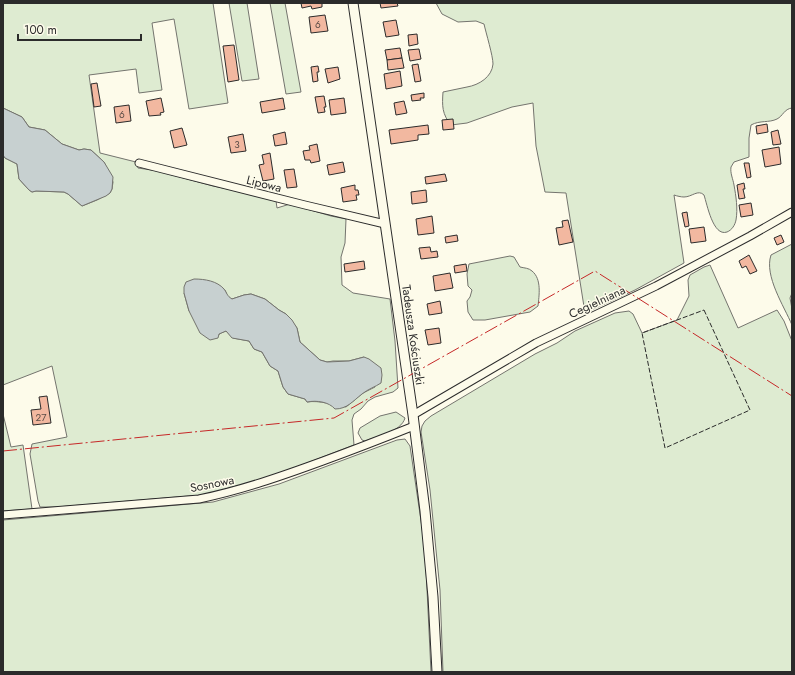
<svg xmlns="http://www.w3.org/2000/svg" width="795" height="675" font-family="Jost,sans-serif">
	<style>
		.green { fill: #deebd1; stroke: #74746e; fill-rule: evenodd }
		.water { fill: #c7d0d0; stroke: #74746e }
		.building { fill: #f2b8a0; stroke: #2b2b2b }
		.lines { fill: none; stroke-linecap: round; stroke-linejoin: round }
		.minor-casing { stroke: #2b2b2b; stroke-width: 9 }
		.tertiary-casing { stroke: #2b2b2b; stroke-width: 11 }
		.minor { stroke: #fdfbea; stroke-width: 7 }
		.tertiary { stroke: #fdfbea; stroke-width: 9 }
		.fence { stroke: #2b2b2b; stroke-width: 1; stroke-dasharray: 5 2; stroke-linecap: butt }
		.power { stroke: #c62828; stroke-width: 1; stroke-dasharray: 14 3 2 3; stroke-linecap: butt }
		.labels { text-anchor: middle; stroke-width: 3; stroke-linejoin: round; paint-order: stroke }
		.number-label { font-size: 10px; fill: #5d4e48 }
		.street-label { font-size: 12px; fill: #2b2b2b; stroke: #fdfbea }
	</style>
	<rect width="100%" height="100%" fill="#fdfbea"/>
	<g class="green">
		<path d="M3,3H213L228,103L189,109L174,19L152,23L162,90L139,93L136,69L89,75L100,153L136,162L138,168L158,171L213,186L252,194L276,201L277,208L290,204L331,216L346,219L345,243L341,257L342,285L353,293L390,299L395,341L398,388L393,392L375,397L368,401L361,409L354,414L352,420L354,445C304,464 254,485 201,495L57,507H40L38,501L30,454L32,444L67,437L52,366L3,385V155L5,158L17,164L19,179L29,190L32,192L36,191L64,192L68,194L82,206L97,200L110,193L112,189L113,182L104,162L91,150L84,149L79,150L62,144L45,130L29,127L22,117L3,108ZM225,290L228,297L232,299L244,295L251,294L265,299L279,310L286,314L297,328L300,342L320,360L327,362L333,361H349L364,357L375,387L363,393L346,407C333,405 320,400 307,402L305,399L288,394L283,387L278,371L270,366L262,352L254,349L249,341L233,338L226,331L221,333L217,336L189,311L184,293Z"/>
		<polygon points="229,3 247,3 259,79 242,81"/>
		<polygon points="270,3 285,3 301,92 286,94"/>
		<path d="M436,3H792V108C784,109 783,116 777,119C769,123 760,120 751,125L749,138V157L734,162L731,167C730,173 733,179 734,185C736,196 738,209 736,220C735,225 732,230 727,232C713,237 707,204 704,195C698,189 692,197 684,197C681,197 677,196 674,195L684,263L635,290L585,313L566,193L545,192L536,146L533,103L512,107L467,123L451,125C442,114 442,106 443,92C451,90 459,89 467,87C479,85 492,77 493,64C493,56 486,33 484,24L476,21L458,22L442,14Z"/>
		<path d="M792,244V293L790,298L792,309V325C784,306 764,276 771,255Z"/>
		<path d="M510,256L514,257L520,267C524,268 529,268 532,271C542,279 539,296 538,306L530,312L485,320H473L468,312L467,301L470,297L472,290L468,286L467,274L469,264Z"/>
		<polygon points="710,265 738,328 777,310 784,321 792,341 792,672 443,672 440,590 430,490 421,432 422,426 425,421 431,416 535,354 557,343 575,331 615,313 629,311 633,314 642,333 677,320 689,296 688,280 690,275 704,267"/>
		<path d="M396,412L405,418C401,432 377,436 365,441L362,440L358,433L360,428L380,416Z"/>
		<polygon points="3,414 11,447 23,445 32,509 3,511"/>
		<polygon points="405,439 410,446 425,548 431,672 3,672 3,520 213,502 279,484 397,440"/>
	</g>
	<g class="water">
		<polygon points="3,108 22,117 29,127 45,130 62,144 79,150 84,149 91,150 104,162 113,177 112,189 110,193 106,196 82,206 68,194 64,192 36,191 32,192 29,190 19,179 17,164 5,158 3,155"/>
		<path d="M194,279C205,279 217,281 224,289C227,293 227,296 232,299L244,295L251,294L265,299L279,310L286,314L292,320L297,328L300,342L320,360L327,362L349,361L364,357L369,359L381,368L382,375L381,383C375,387 368,389 362,394C353,401 347,409 335,409C329,402 317,400 307,402L305,399L288,394L283,387L278,371L270,366L262,352L254,349L249,341L232,338L226,331L219,334L218,338L210,340L200,333L189,311L184,293V287L186,282Z"/>
	</g>
	<g class="building">
		<polygon points="301,3 322,3 322,7 312,9 311,6 302,8"/>
		<polygon points="380,3 397,3 398,6 381,8"/>
		<polygon points="325,15 328,31 311,33 309,17"/>
		<polygon points="396,20 399,35 386,37 383,22"/>
		<polygon points="417,34 418,44 409,46 408,35"/>
		<polygon points="234,45 239,80 228,82 223,46"/>
		<polygon points="400,48 402,58 387,60 385,50"/>
		<polygon points="419,49 421,59 410,61 408,50"/>
		<polygon points="402,58 404,68 388,70 387,60"/>
		<polygon points="418,64 421,81 415,82 412,65"/>
		<polygon points="318,66 319,72 317,72 318,81 313,82 311,67"/>
		<polygon points="338,67 340,79 328,83 325,69"/>
		<polygon points="400,71 402,86 386,89 384,74"/>
		<polygon points="97,83 101,106 94,107 91,84"/>
		<polygon points="424,93 424,98 420,98 421,100 412,101 411,95"/>
		<polygon points="324,96 326,107 324,107 325,112 318,113 315,97"/>
		<polygon points="161,98 164,112 160,113 161,115 149,116 146,101"/>
		<polygon points="283,98 285,109 262,113 260,102"/>
		<polygon points="344,98 346,113 331,115 329,100"/>
		<polygon points="404,101 407,113 396,115 394,103"/>
		<polygon points="129,105 131,121 116,123 114,107"/>
		<polygon points="453,119 454,129 443,130 442,120"/>
		<polygon points="767,124 768,132 757,134 756,126"/>
		<polygon points="428,125 429,134 418,135 418,140 391,144 389,130"/>
		<polygon points="182,128 187,145 174,148 170,131"/>
		<polygon points="778,130 781,144 773,145 771,132"/>
		<polygon points="285,132 287,144 275,146 273,135"/>
		<polygon points="243,134 246,151 231,153 228,137"/>
		<polygon points="317,144 320,161 311,163 310,160 305,160 303,151 310,150 309,146"/>
		<polygon points="779,147 781,164 765,167 762,150"/>
		<polygon points="270,153 274,179 263,181 259,165 264,164 262,155"/>
		<polygon points="343,162 345,172 329,175 327,165"/>
		<polygon points="744,163 749,163 751,177 747,178"/>
		<polygon points="294,169 297,187 287,188 284,170"/>
		<polygon points="445,174 447,181 426,184 425,177"/>
		<polygon points="744,183 745,189 743,189 745,198 739,199 737,185"/>
		<polygon points="355,185 355,190 358,190 359,195 356,195 357,200 343,202 341,188"/>
		<polygon points="426,190 427,202 412,204 411,192"/>
		<polygon points="751,203 753,215 741,217 739,205"/>
		<polygon points="687,212 689,226 685,227 682,213"/>
		<polygon points="432,216 434,233 418,235 416,219"/>
		<polygon points="568,220 573,242 559,245 556,228 563,227 562,221"/>
		<polygon points="704,227 706,241 691,243 689,229"/>
		<polygon points="457,235 458,241 446,243 445,237"/>
		<polygon points="781,235 784,242 777,245 774,238"/>
		<polygon points="430,247 431,252 437,251 438,257 421,259 419,248"/>
		<polygon points="749,255 757,271 750,274 746,266 742,268 739,261"/>
		<polygon points="364,261 365,269 345,272 344,264"/>
		<polygon points="466,264 467,271 455,273 454,266"/>
		<polygon points="450,273 453,288 435,291 433,276"/>
		<polygon points="440,301 442,313 429,315 427,304"/>
		<polygon points="439,328 441,343 428,345 425,330"/>
		<polygon points="47,396 51,423 33,425 31,410 41,409 39,397"/>
	</g>
	<g class="lines">
		<g class="minor-casing">
			<g id="minor">
				<polyline points="139,163 305,205 385,224"/>
				<polyline points="413,415 536,343 656,286 750,236 792,212"/>
				<path d="M3,515L199,499C242,490 282,476 323,461C353,450 384,438 414,426"/>
			</g>
		</g>
		<g class="tertiary-casing">
			<polyline id="tertiary" points="353,3 413,415 425,511 433,597 437,672"/>
		</g>
		<use href="#minor" class="minor"/>
		<use href="#tertiary" class="tertiary"/>
		<polygon class="fence" points="704,310 750,410 665,448 642,333"/>
		<polyline class="power" points="3,451 334,418 595,271 792,396"/>
	</g>
	<g class="labels">
		<g class="number-label">
			<text x="318" y="28">6</text>
			<text x="122" y="118">6</text>
			<text x="237" y="148">3</text>
			<text x="41" y="421">27</text>
		</g>
		<g class="street-label">
			<text transform="translate(264 184) rotate(14)" y="4">Lipowa</text>
			<text transform="translate(597 302) rotate(-25)" y="4">Cegielniana</text>
			<text transform="translate(413 335) rotate(82)" y="4">Tadeusza Kościuszki</text>
			<text transform="translate(212 484) rotate(-11)" y="4">Sosnowa</text>
		</g>
	</g>
	<rect width="795" height="675" fill="none" stroke="#2b2b2b" stroke-width="8"/>
	<path d="M18 34v6h123v-6" fill="none" stroke="#2b2b2b" stroke-width="2"/>
	<text x="24" y="34" font-size="12" fill="#2b2b2b" stroke="#fdfbea" stroke-width="3" paint-order="stroke">100 m</text>
</svg>
